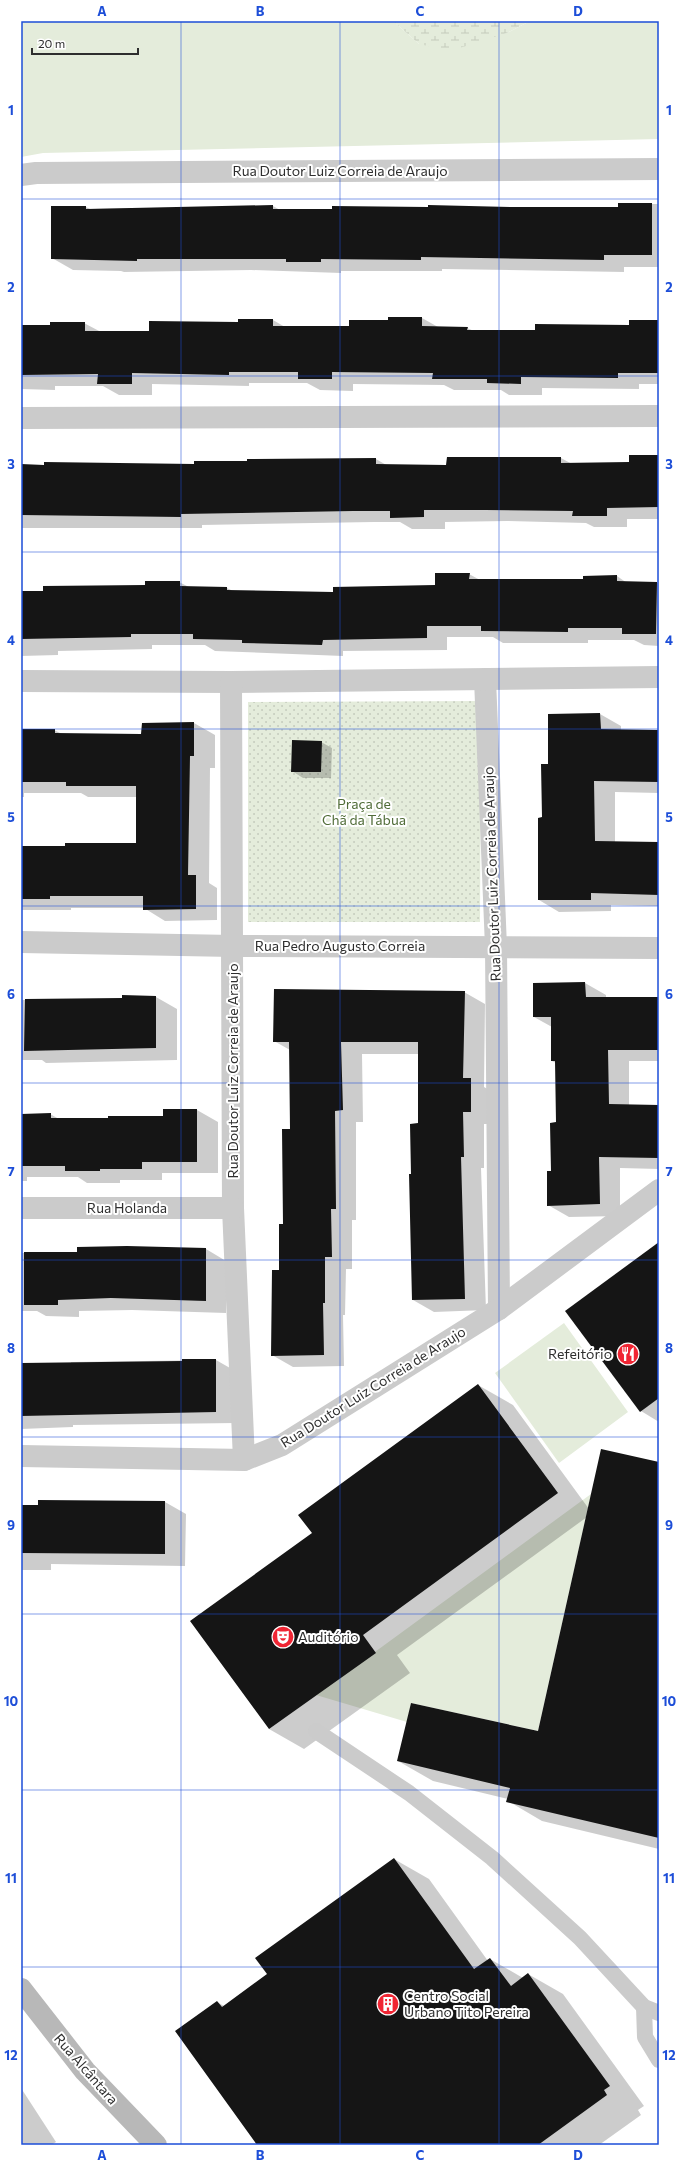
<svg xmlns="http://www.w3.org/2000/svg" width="680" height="2166" font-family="Commissioner,sans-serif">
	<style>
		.green { fill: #e4ecdb }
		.wetland { fill: url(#wetland-marsh) }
		.park { fill: url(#park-dots) }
		.shadow { fill: #0003 }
		.building { fill: #151515 }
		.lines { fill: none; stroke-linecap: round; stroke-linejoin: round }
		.lane { stroke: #cbcbcb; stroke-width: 16 }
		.street { stroke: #cbcbcb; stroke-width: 22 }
		.secondary { stroke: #b8b8b8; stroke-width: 22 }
		.grid { fill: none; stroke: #1d4ed8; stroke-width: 1; stroke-opacity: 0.55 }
		.labels { text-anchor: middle; stroke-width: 4; stroke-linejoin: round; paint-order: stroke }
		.street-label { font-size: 14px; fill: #2e2e2e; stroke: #fff }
		.park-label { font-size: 14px; fill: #516d39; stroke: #fff }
		.poi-label { font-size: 14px; fill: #2e2e2e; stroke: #fff; text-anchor: start }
		.neatline { fill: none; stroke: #1d4ed8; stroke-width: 1.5 }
		.grid-label { font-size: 13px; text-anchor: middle; font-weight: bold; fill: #1d4ed8 }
	</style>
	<defs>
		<pattern id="wetland-marsh" width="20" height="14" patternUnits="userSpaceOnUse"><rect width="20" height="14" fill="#e4ecdb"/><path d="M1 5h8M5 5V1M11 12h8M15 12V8" fill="none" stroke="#c4cbbc"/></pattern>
		<pattern id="park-dots" width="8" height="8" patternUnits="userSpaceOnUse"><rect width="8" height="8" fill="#e4ecdb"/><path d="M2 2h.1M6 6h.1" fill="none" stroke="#c4cbbc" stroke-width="1.8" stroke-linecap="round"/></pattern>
	</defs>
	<rect width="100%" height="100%" fill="#fff"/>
	<g class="green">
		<polygon points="21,21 393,21 419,44 507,33 530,21 659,21 659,139 43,153 21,157"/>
		<polygon points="564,1323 628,1412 559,1463 495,1373"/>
		<polygon points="591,1494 538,1731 411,1703 407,1722 316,1695"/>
	</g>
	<polygon class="wetland" points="393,21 530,21 507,33 450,51 419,44"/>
	<polygon class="park" points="481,701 480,922 248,922 248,702"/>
	<g class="shadow">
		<polygon points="619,204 659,204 659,267 624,267 624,272 442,269 442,271 341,271 341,273 251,270 124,272 121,271 73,270 52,258 86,207 90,209 273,206 280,210 619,208"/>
		<polygon points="422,318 438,327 467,328 474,331 536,331 630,326 659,321 659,384 639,384 639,389 542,388 542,395 509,395 501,390 454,390 444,385 353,384 353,391 320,390 307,383 249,383 249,386 152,384 152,395 119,395 103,386 55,386 55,390 21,389 21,326 51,326 84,323 101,332 150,332 273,320 285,327 350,327 389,320"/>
		<polygon points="659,455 659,519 627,519 627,527 594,527 586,523 507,521 445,522 445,529 412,529 400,522 374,522 202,525 202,528 21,528 21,465 195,465 195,462 376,459 388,466 447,466 561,458 572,464 630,463"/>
		<polygon points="469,574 480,580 584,580 617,576 627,583 659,583 659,646 644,645 634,640 588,640 588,643 503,643 493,637 447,637 447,650 343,651 343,656 215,651 205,645 152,645 152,649 58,651 58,655 21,656 21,592 146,586 179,582 189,587 227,588 233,591 334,594 436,586"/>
		<polygon points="600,714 621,726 621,730 659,730 659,793 615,792 615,842 659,843 659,906 611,905 611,911 559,912 539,900 543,818 549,765 549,715"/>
		<polygon points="194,723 215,735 215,768 210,768 209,883 217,888 217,920 165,921 144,908 71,908 71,910 22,910 21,913 21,847 137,844 137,797 88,797 81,793 24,793 24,797 21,797 21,730 54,730 62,734 142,735"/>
		<polygon points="321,742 332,748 331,778 303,778 292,771"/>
		<polygon points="585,983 606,995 606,998 659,998 659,1061 629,1061 629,1106 659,1106 659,1169 620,1168 620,1216 569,1217 548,1205 557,1123 556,1063 552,1061 552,1027 534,1017 534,984"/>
		<polygon points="464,992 485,1004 484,1087 491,1091 492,1124 484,1124 484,1168 481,1168 486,1310 434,1312 413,1300 412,1175 419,1124 419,1054 362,1054 363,1122 356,1122 356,1220 352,1220 352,1269 346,1269 345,1315 343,1315 344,1366 293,1367 272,1355 284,1225 291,1130 290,1050 274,1041"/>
		<polygon points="156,997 177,1009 177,1060 46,1063 42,1060 21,1060 21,1000 123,999"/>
		<polygon points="164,1110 197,1110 218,1122 218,1173 162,1173 162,1180 120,1180 120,1183 87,1183 78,1177 27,1177 27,1181 21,1181 21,1115 50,1114 59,1119 164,1117"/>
		<polygon points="659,1243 659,1422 641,1411"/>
		<polygon points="160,1247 165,1249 206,1249 226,1261 226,1313 132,1310 79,1311 79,1317 46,1316 37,1311 21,1311 21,1253 78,1253 78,1248"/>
		<polygon points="216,1360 237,1372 237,1423 73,1425 73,1427 21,1429 21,1365 71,1364 71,1362"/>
		<polygon points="478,1385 513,1405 589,1509 659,1463 659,1849 542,1821 508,1801 508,1799 433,1781 398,1761 539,1732 587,1517 397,1655 410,1673 304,1749 269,1729 313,1534"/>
		<polygon points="165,1502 186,1514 185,1566 51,1564 51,1570 21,1570 21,1506"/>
		<polygon points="394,1859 429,1879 488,1961 490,1959 523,1978 528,1974 563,1994 644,2106 638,2110 641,2115 599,2145 258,2145 217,2002 224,2006 268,1974"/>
		<polygon points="21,2088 56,2142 51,2145 21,2145"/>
	</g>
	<g class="building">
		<polygon points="618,203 652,203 652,255 604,255 604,260 421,257 421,260 321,259 321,262 286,262 286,259 137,259 137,261 51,259 51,206 86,206 86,209 273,205 273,209 332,209 332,206 428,207 428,205 512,207 618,207"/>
		<polygon points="388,317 422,317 422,326 468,327 467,330 535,330 535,324 629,325 629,320 659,320 659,373 618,373 618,378 521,377 521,384 487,383 487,379 432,379 433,373 332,372 332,379 298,379 298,372 229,372 229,375 132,373 132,384 97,384 98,374 21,375 21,325 50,325 50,322 85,322 85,331 149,331 149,321 238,322 238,319 273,319 273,326 349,326 349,320 388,320"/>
		<polygon points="629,455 659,455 659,507 607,508 607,516 572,516 573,511 485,510 424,510 424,517 390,518 390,511 353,511 181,514 181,517 21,515 21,464 44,465 44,462 194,464 194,461 247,461 247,459 376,458 376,464 446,465 447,457 561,457 561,463 629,462"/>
		<polygon points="435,573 470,573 469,579 583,579 583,576 617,575 617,581 657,582 656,634 622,634 622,628 568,628 568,632 481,631 481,626 427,626 427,638 323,640 322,645 242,643 242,640 193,639 193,634 131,634 131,637 21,639 21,591 43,591 43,586 145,585 145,581 180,581 180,586 227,587 227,590 333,592 333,587 435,585"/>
		<polygon points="600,713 601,729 659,730 659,782 594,781 595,841 659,842 659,895 591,893 591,900 538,900 538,818 542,817 541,764 548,764 548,714"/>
		<polygon points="194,722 194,756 190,756 188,875 196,875 196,909 143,910 143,896 50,896 50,899 21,899 21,846 65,846 65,843 136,843 136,786 66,786 66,782 21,782 21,729 55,729 55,733 141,734 142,723"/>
		<polygon points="292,740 322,741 321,772 291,772"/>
		<polygon points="585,982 586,997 659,997 659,1050 608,1050 609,1104 659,1105 659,1158 599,1157 600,1204 547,1206 547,1171 551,1171 550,1123 556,1122 555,1061 551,1061 551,1017 533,1017 533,983"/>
		<polygon points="274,989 465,991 463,1078 471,1078 471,1112 463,1112 464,1157 461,1157 465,1299 412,1300 409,1174 411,1174 410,1124 418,1123 418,1042 341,1042 343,1110 335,1111 336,1209 331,1209 332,1257 325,1257 325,1303 323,1303 324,1355 271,1356 272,1270 279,1270 279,1224 283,1224 282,1129 290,1129 289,1042 273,1042"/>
		<polygon points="122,995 156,996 156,1048 24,1051 25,999 122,998"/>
		<polygon points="163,1109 197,1109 197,1162 142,1162 142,1169 100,1169 100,1171 65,1171 65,1166 21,1166 21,1114 51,1113 51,1118 108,1118 108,1116 163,1116"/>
		<polygon points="659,1242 659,1398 640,1412 565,1311"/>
		<polygon points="127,1246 206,1248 206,1301 111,1298 58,1300 58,1305 24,1305 24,1252 77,1252 77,1247"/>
		<polygon points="182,1359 216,1359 216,1412 21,1416 21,1363 182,1361"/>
		<polygon points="478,1384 558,1493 363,1635 376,1653 269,1729 190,1621 312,1533 298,1515"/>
		<polygon points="601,1449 659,1462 659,1838 506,1802 510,1788 397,1761 411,1703 538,1731"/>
		<polygon points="38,1500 165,1501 165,1554 21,1553 21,1505 38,1505"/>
		<polygon points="394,1858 474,1969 490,1958 511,1986 528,1973 610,2086 604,2090 607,2095 538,2145 257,2145 175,2031 217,2001 222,2007 267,1974 255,1958"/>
	</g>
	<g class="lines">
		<g class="lane">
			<polyline points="316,1731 409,1793 492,1858 580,1938 644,2007 659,2013"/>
			<polyline points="644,2007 645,2037 659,2060"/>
		</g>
		<g class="street">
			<polyline points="21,175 36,173 659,169"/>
			<polyline points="21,418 659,416"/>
			<polyline points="485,679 496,947 499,1309"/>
			<polyline points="21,681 231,682 659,677"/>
			<polyline points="231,682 233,1208 244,1460"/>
			<polyline points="21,942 233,946 659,948"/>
			<polyline points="21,1208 233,1208"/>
			<polyline points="21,1456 244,1460 282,1445 499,1309 659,1190"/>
		</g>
		<polyline class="secondary" points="21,1989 85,2071 156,2145"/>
	</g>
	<path class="grid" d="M181,21V2145M340,21V2145M499,21V2145M21,199H659M21,376H659M21,552H659M21,729H659M21,906H659M21,1083H659M21,1260H659M21,1437H659M21,1614H659M21,1790H659M21,1967H659"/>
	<defs>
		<g id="restaurant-disc" transform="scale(1.15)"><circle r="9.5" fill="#f02533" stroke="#fff"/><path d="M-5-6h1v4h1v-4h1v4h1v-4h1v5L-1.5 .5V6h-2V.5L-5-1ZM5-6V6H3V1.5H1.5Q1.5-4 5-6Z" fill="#fff"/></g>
		<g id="theatre-disc" transform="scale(1.15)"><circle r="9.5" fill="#f02533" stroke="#fff"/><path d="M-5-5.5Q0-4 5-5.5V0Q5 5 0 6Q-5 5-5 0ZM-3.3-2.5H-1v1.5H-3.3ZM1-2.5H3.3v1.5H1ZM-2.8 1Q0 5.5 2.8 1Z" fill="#fff"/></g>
		<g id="building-disc" transform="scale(1.15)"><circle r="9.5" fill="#f02533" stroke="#fff"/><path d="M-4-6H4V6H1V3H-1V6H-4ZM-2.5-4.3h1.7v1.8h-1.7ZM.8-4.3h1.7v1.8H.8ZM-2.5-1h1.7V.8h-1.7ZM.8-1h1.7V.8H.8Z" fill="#fff"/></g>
	</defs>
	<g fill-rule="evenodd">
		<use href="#restaurant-disc" x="628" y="1354"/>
		<use href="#theatre-disc" x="283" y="1637"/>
		<use href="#building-disc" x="388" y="2004"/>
	</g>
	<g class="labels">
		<g class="street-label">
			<text x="340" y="176">Rua Doutor Luiz Correia de Araujo</text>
			<text transform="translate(492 874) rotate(-92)" y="5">Rua Doutor Luiz Correia de Araujo</text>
			<text x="340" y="951">Rua Pedro Augusto Correia</text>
			<text transform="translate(233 1071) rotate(-90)" y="5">Rua Doutor Luiz Correia de Araujo</text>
			<text x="127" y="1213">Rua Holanda</text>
			<text transform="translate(373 1387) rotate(-32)" y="5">Rua Doutor Luiz Correia de Araujo</text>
			<text transform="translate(86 2069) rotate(49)" y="5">Rua Alcântara</text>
		</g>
		<g class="park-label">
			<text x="364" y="809">Praça de<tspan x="364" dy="16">Chã da Tábua</tspan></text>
		</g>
		<g class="poi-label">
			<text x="612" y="1359" text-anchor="end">Refeitório</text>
			<text x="298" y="1642">Auditório</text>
			<text x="404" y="2001">Centro Social<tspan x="404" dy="16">Urbano Tito Pereira</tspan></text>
		</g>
	</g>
	<rect width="680" height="2166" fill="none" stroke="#ffffff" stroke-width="44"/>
	<path d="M32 48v6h106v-6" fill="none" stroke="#2e2e2e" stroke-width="2"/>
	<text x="38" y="48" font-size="12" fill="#2e2e2e" stroke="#ffffff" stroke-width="3" paint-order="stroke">20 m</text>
	<rect x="22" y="22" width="636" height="2122" class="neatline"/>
	<g class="grid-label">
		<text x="102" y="16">A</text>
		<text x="260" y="16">B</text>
		<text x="420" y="16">C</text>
		<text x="578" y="16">D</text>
		<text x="11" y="115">1</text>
		<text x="669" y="115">1</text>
		<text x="11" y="292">2</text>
		<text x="669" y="292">2</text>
		<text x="11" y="469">3</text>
		<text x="669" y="469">3</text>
		<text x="11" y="645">4</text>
		<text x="669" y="645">4</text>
		<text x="11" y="822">5</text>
		<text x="669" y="822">5</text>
		<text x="11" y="999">6</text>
		<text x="669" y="999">6</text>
		<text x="11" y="1176">7</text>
		<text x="669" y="1176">7</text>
		<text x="11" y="1353">8</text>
		<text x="669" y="1353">8</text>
		<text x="11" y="1530">9</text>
		<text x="669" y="1530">9</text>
		<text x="11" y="1706">10</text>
		<text x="669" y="1706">10</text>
		<text x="11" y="1883">11</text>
		<text x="669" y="1883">11</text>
		<text x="11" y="2060">12</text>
		<text x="669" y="2060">12</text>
		<text x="102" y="2160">A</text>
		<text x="260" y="2160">B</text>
		<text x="420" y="2160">C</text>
		<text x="578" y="2160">D</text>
	</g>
</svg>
